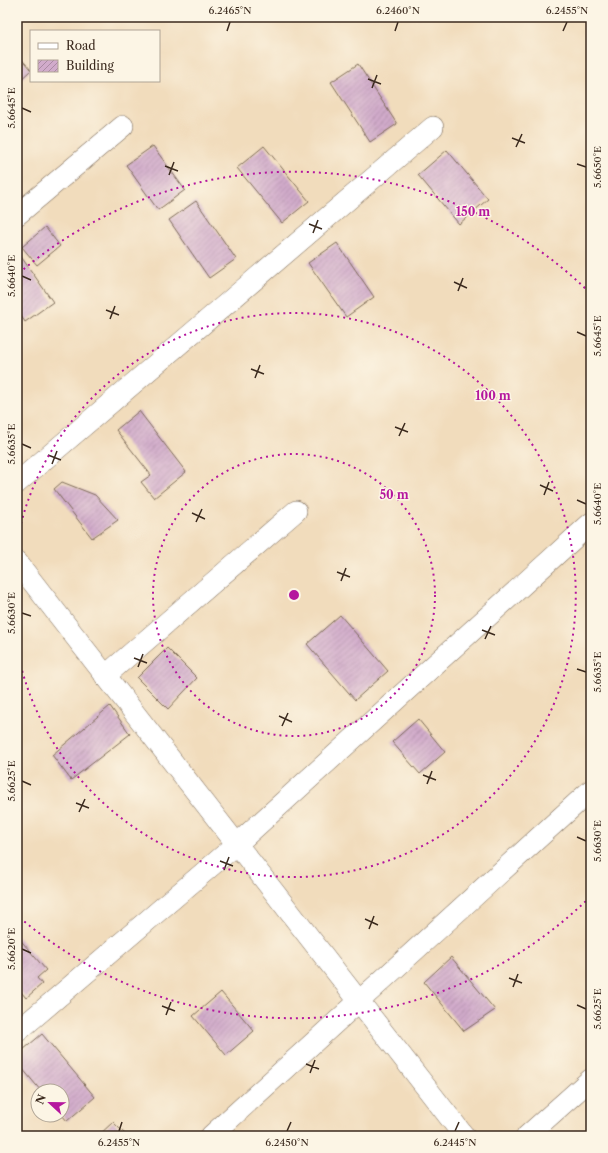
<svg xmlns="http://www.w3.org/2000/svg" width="608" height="1153" font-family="'Libre Caslon Text',serif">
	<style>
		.building { fill: url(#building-hatch) }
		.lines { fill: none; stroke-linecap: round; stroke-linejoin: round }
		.minor-casing { stroke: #7b6855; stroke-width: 22 }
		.minor { stroke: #fff; stroke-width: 21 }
		.ticks { fill: none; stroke: #3b2a1e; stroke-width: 1.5 }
		.ring { fill: none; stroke: #b5179e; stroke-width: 2; stroke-dasharray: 2 4 }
		.centre { fill: #b5179e; stroke: #fcf5e5; stroke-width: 2 }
		.ring-label { font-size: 12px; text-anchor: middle; font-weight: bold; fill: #b5179e; stroke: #fcf5e5; stroke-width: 3; stroke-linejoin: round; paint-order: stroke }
		.neatline { fill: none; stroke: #3b2a1e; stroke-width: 1.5 }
		.ticks-label { font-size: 10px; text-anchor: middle; fill: #3b2a1e }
	</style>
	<defs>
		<pattern id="building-hatch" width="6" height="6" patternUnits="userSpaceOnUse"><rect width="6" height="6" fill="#d1abcb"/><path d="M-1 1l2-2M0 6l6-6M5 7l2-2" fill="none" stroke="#ab8ba4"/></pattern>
	</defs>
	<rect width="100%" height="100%" fill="#fcf5e5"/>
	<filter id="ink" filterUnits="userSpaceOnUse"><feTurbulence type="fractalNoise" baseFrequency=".025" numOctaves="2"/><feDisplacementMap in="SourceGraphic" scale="8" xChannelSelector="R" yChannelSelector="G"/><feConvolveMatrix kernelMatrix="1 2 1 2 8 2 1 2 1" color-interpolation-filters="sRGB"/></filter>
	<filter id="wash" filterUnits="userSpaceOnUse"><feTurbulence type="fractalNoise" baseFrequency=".012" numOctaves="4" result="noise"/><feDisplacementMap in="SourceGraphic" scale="16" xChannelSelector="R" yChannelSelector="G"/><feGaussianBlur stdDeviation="0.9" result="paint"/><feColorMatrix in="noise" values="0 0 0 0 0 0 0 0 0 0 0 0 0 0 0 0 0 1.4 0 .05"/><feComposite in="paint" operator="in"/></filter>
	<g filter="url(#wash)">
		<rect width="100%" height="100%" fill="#f1dcbc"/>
		<g id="blocks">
			<g class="building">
				<polygon points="17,54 31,70 17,83"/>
				<polygon points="358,64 397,124 370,142 331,82"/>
				<polygon points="153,146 185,190 158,210 126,165"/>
				<polygon points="264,146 309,201 282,223 237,168"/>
				<polygon points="447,150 488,199 459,224 418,175"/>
				<polygon points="196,201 236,259 209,278 169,220"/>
				<polygon points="45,227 60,246 37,265 22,247"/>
				<polygon points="337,243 374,297 346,317 308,263"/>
				<polygon points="17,251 53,302 25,322 17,310"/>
				<polygon points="139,411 186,472 154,498 141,482 151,475 116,430"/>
				<polygon points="62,482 95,495 118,520 92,538 54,489"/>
				<polygon points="340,615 388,671 355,700 307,644"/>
				<polygon points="167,648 197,678 168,709 137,678"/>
				<polygon points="110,706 130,734 71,780 52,755"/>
				<polygon points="418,719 445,752 420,774 392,742"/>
				<polygon points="17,936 46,970 37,978 42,984 26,998 17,987"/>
				<polygon points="451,957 495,1010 464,1031 424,982"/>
				<polygon points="221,992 254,1031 226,1055 193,1016"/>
				<polygon points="42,1034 95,1097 67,1121 62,1115 62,1091 41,1091 17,1062 17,1055"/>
				<polygon points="113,1122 127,1136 98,1136"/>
			</g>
		</g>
	</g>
	<g filter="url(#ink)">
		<use href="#blocks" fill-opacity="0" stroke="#7b6855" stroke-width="1"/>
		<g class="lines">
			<g class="minor-casing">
				<g id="minor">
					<polyline points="17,215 123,126"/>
					<polyline points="17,483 433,127"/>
					<polyline points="17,562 464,1136"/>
					<polyline points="105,676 296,511"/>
					<polyline points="17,1032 237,844 591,523"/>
					<polyline points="211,1136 591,790"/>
					<polyline points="527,1136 591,1079"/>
				</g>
			</g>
			<use href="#minor" class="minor"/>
		</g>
	</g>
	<path class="ticks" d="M227,31L230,22M395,31L398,22M563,31L567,22M368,79L381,84M372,88L377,75M22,108L31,112M512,138L525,143M516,147L522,134M577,164L586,167M165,166L178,171M169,175L174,162M309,224L322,229M313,233L318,220M22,276L31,280M454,282L467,288M458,291L463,278M106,310L119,315M110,319L115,306M577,332L586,336M251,369L264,374M255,378L260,365M395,427L408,432M399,436L405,423M22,444L31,448M48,455L61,460M52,464L57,451M540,485L553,491M544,495L549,482M577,500L586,504M192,513L205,519M196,522L202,509M337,572L350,577M341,581L346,568M22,613L31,616M482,630L495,635M485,639L491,626M134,658L147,663M138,667L143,654M577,669L586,672M279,716L292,722M282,726L288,713M423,775L436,780M22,781L31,785M427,784L432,771M76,803L89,808M79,812L85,799M577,837L586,841M220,861L233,866M224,870L229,857M365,919L378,925M369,929L374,916M22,949L31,953M509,978L522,983M513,987L518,974M577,1005L586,1009M162,1006L175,1011M166,1015L171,1002M306,1064L319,1069M310,1073L315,1060M119,1131L122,1122M287,1131L291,1122M455,1131L459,1122"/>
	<g class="ring">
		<circle cx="294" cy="595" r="141"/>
		<path d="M17 541A282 282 0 1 1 17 649"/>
		<path d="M590 897A423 423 0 0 1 19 917M19 273A423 423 0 0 1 590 293"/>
	</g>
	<circle cx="294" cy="595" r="6" class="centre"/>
	<g class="ring-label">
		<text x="473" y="216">150 m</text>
		<text x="493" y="400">100 m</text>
		<text x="394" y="499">50 m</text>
	</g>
	<rect width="608" height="1153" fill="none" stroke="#fcf5e5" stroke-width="44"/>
	<rect x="30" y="30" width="130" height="52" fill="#fcf5e5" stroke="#afa495"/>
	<rect x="38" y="43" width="20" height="6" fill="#ffffff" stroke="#afa495"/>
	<text x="66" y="50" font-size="12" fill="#3b2a1e">Road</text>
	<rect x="38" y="60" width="20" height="12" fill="url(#building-hatch)" stroke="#afa495"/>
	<text x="66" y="70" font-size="12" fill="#3b2a1e">Building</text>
	<g transform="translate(50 1103) rotate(292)"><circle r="19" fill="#fcf5e5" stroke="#afa495"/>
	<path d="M0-3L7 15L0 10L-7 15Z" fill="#b5179e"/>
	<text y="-6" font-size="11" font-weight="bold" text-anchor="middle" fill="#3b2a1e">N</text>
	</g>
	<rect x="22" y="22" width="564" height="1109" class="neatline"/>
	<g class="ticks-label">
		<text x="230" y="14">6.2465°N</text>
		<text x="398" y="14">6.2460°N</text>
		<text x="567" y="14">6.2455°N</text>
		<text transform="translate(11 108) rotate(-90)" y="4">5.6645°E</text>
		<text transform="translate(597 167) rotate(-90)" y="4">5.6650°E</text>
		<text transform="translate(11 276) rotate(-90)" y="4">5.6640°E</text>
		<text transform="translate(597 336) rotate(-90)" y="4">5.6645°E</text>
		<text transform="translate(11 444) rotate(-90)" y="4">5.6635°E</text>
		<text transform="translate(597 504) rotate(-90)" y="4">5.6640°E</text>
		<text transform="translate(11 613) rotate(-90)" y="4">5.6630°E</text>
		<text transform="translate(597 672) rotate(-90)" y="4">5.6635°E</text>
		<text transform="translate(11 781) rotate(-90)" y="4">5.6625°E</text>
		<text transform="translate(597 841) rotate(-90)" y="4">5.6630°E</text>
		<text transform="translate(11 949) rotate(-90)" y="4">5.6620°E</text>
		<text transform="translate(597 1009) rotate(-90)" y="4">5.6625°E</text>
		<text x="119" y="1146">6.2455°N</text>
		<text x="287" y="1146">6.2450°N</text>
		<text x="455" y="1146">6.2445°N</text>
	</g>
</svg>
